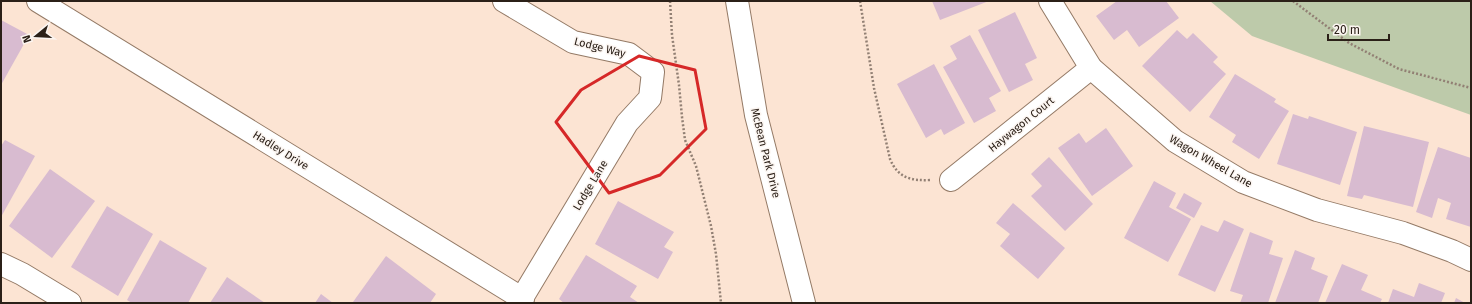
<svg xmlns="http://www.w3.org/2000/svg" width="1472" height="304" font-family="'Fira Sans',sans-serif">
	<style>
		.green { fill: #bdcaaa }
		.building { fill: #d8bbd0 }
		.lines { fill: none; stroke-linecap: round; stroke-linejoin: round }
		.minor-casing { stroke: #947a66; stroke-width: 24 }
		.major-casing { stroke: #947a66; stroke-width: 24 }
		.path { stroke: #928074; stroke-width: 2.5; stroke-dasharray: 2 2; stroke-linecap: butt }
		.minor { stroke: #fff; stroke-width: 22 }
		.major { stroke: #fff; stroke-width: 22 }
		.marked { fill: none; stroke: #d62828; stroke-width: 3; stroke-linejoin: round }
		.labels { text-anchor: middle; stroke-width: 3; stroke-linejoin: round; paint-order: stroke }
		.street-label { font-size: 11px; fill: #2b2018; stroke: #fbf5f1 }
	</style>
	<rect width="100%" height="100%" fill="#fce4d3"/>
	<polygon class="green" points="1210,1 1471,1 1471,115 1252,36"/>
	<g class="building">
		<polygon points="932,1 989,1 940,20"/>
		<polygon points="1117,1 1166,1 1179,18 1139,47 1127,30 1114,40 1096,16"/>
		<polygon points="1015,12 1037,58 1025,64 1033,80 1009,92 978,30"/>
		<polygon points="1,20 29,35 1,85"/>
		<polygon points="1177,30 1187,39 1193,33 1218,57 1213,62 1226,74 1190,112 1142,66"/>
		<polygon points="970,35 1001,91 989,98 996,111 974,123 943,67 957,59 950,46"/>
		<polygon points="934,64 965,123 944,135 941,129 926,138 897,84"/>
		<polygon points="1235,74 1276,99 1274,102 1289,111 1259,159 1232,142 1236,135 1209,117"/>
		<polygon points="1293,114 1308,119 1309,116 1357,132 1340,185 1277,164"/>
		<polygon points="1364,126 1429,142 1413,207 1364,195 1362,199 1347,196"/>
		<polygon points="1106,128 1133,166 1092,196 1058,148 1079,133 1086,143"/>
		<polygon points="5,140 35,156 1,217 1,146"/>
		<polygon points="1438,147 1471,158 1471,227 1446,219 1451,203 1438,198 1432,218 1416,212"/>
		<polygon points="1049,157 1093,204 1065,231 1031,196 1042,186 1031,174"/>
		<polygon points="50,169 95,201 52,258 9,226"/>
		<polygon points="1154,181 1176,193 1169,207 1191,219 1168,262 1124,238"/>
		<polygon points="1184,193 1202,203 1194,218 1176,208"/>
		<polygon points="618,201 674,232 664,247 673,252 658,279 595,244"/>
		<polygon points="1013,203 1065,248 1038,279 1000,246 1010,234 996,223"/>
		<polygon points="107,206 153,234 118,296 71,267"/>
		<polygon points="1224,220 1244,229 1215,292 1178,275 1201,225 1218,232"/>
		<polygon points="1250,232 1273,241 1269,254 1283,258 1268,303 1240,303 1243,295 1230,291"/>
		<polygon points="160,240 207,268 188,303 132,303 127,300"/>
		<polygon points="1295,250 1315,258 1311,269 1328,276 1318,303 1275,303"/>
		<polygon points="586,255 637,286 630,297 639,303 564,303 559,299"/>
		<polygon points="386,256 436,294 430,303 355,303 353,302"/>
		<polygon points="1342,264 1368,275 1361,290 1382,299 1380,303 1325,303"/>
		<polygon points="227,277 265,303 210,303"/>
		<polygon points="1419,283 1445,293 1441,303 1388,303 1393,289 1414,297"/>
		<polygon points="321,294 333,303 315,303"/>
		<polygon points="1456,298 1465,303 1454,303"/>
	</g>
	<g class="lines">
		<g class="minor-casing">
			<g id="minor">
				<polyline points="38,1 523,299"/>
				<polyline points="504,1 573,42 629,54 653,72 650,98 627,123 519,303"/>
				<polyline points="1050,1 1091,68 1175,141 1243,182 1317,210 1403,233 1452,251 1471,260"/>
				<polyline points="951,180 1091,68"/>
				<polyline points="1,264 22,274 70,303"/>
			</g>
		</g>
		<g class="major-casing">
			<polyline id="major" points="737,1 756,115 804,303"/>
		</g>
		<g class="path">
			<polyline points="670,1 672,35 679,85 682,117 685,140 696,166 711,226 716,254 721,303"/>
			<path d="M860,1L874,88L890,159C898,178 911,181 931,180"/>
			<polyline points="1293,1 1349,43 1399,69 1471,88"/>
		</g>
		<use href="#minor" class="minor"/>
		<use href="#major" class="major"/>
	</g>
	<path class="marked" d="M639,56L695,70L706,129L660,175L609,193L556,122L581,90Z"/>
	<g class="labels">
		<g class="street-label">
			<text transform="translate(600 47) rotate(14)" y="4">Lodge Way</text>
			<text transform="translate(1021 124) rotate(-39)" y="4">Haywagon Court</text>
			<text transform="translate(281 150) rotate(32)" y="4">Hadley Drive</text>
			<text transform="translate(766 153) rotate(76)" y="4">McBean Park Drive</text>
			<text transform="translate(1211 161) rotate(30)" y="4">Wagon Wheel Lane</text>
			<text transform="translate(590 185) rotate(-59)" y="4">Lodge Lane</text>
		</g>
	</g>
	<rect width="1472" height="304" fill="none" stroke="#2b2018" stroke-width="4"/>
	<g transform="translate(36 36) rotate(252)" stroke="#fbf5f1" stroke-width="3" paint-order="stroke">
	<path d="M0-3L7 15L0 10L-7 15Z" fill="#2b2018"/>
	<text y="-6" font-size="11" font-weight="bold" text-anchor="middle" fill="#2b2018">N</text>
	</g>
	<path d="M1328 34v6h61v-6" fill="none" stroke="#2b2018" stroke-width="2"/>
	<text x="1334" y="34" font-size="12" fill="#2b2018" stroke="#fbf5f1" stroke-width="3" paint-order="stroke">20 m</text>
</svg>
